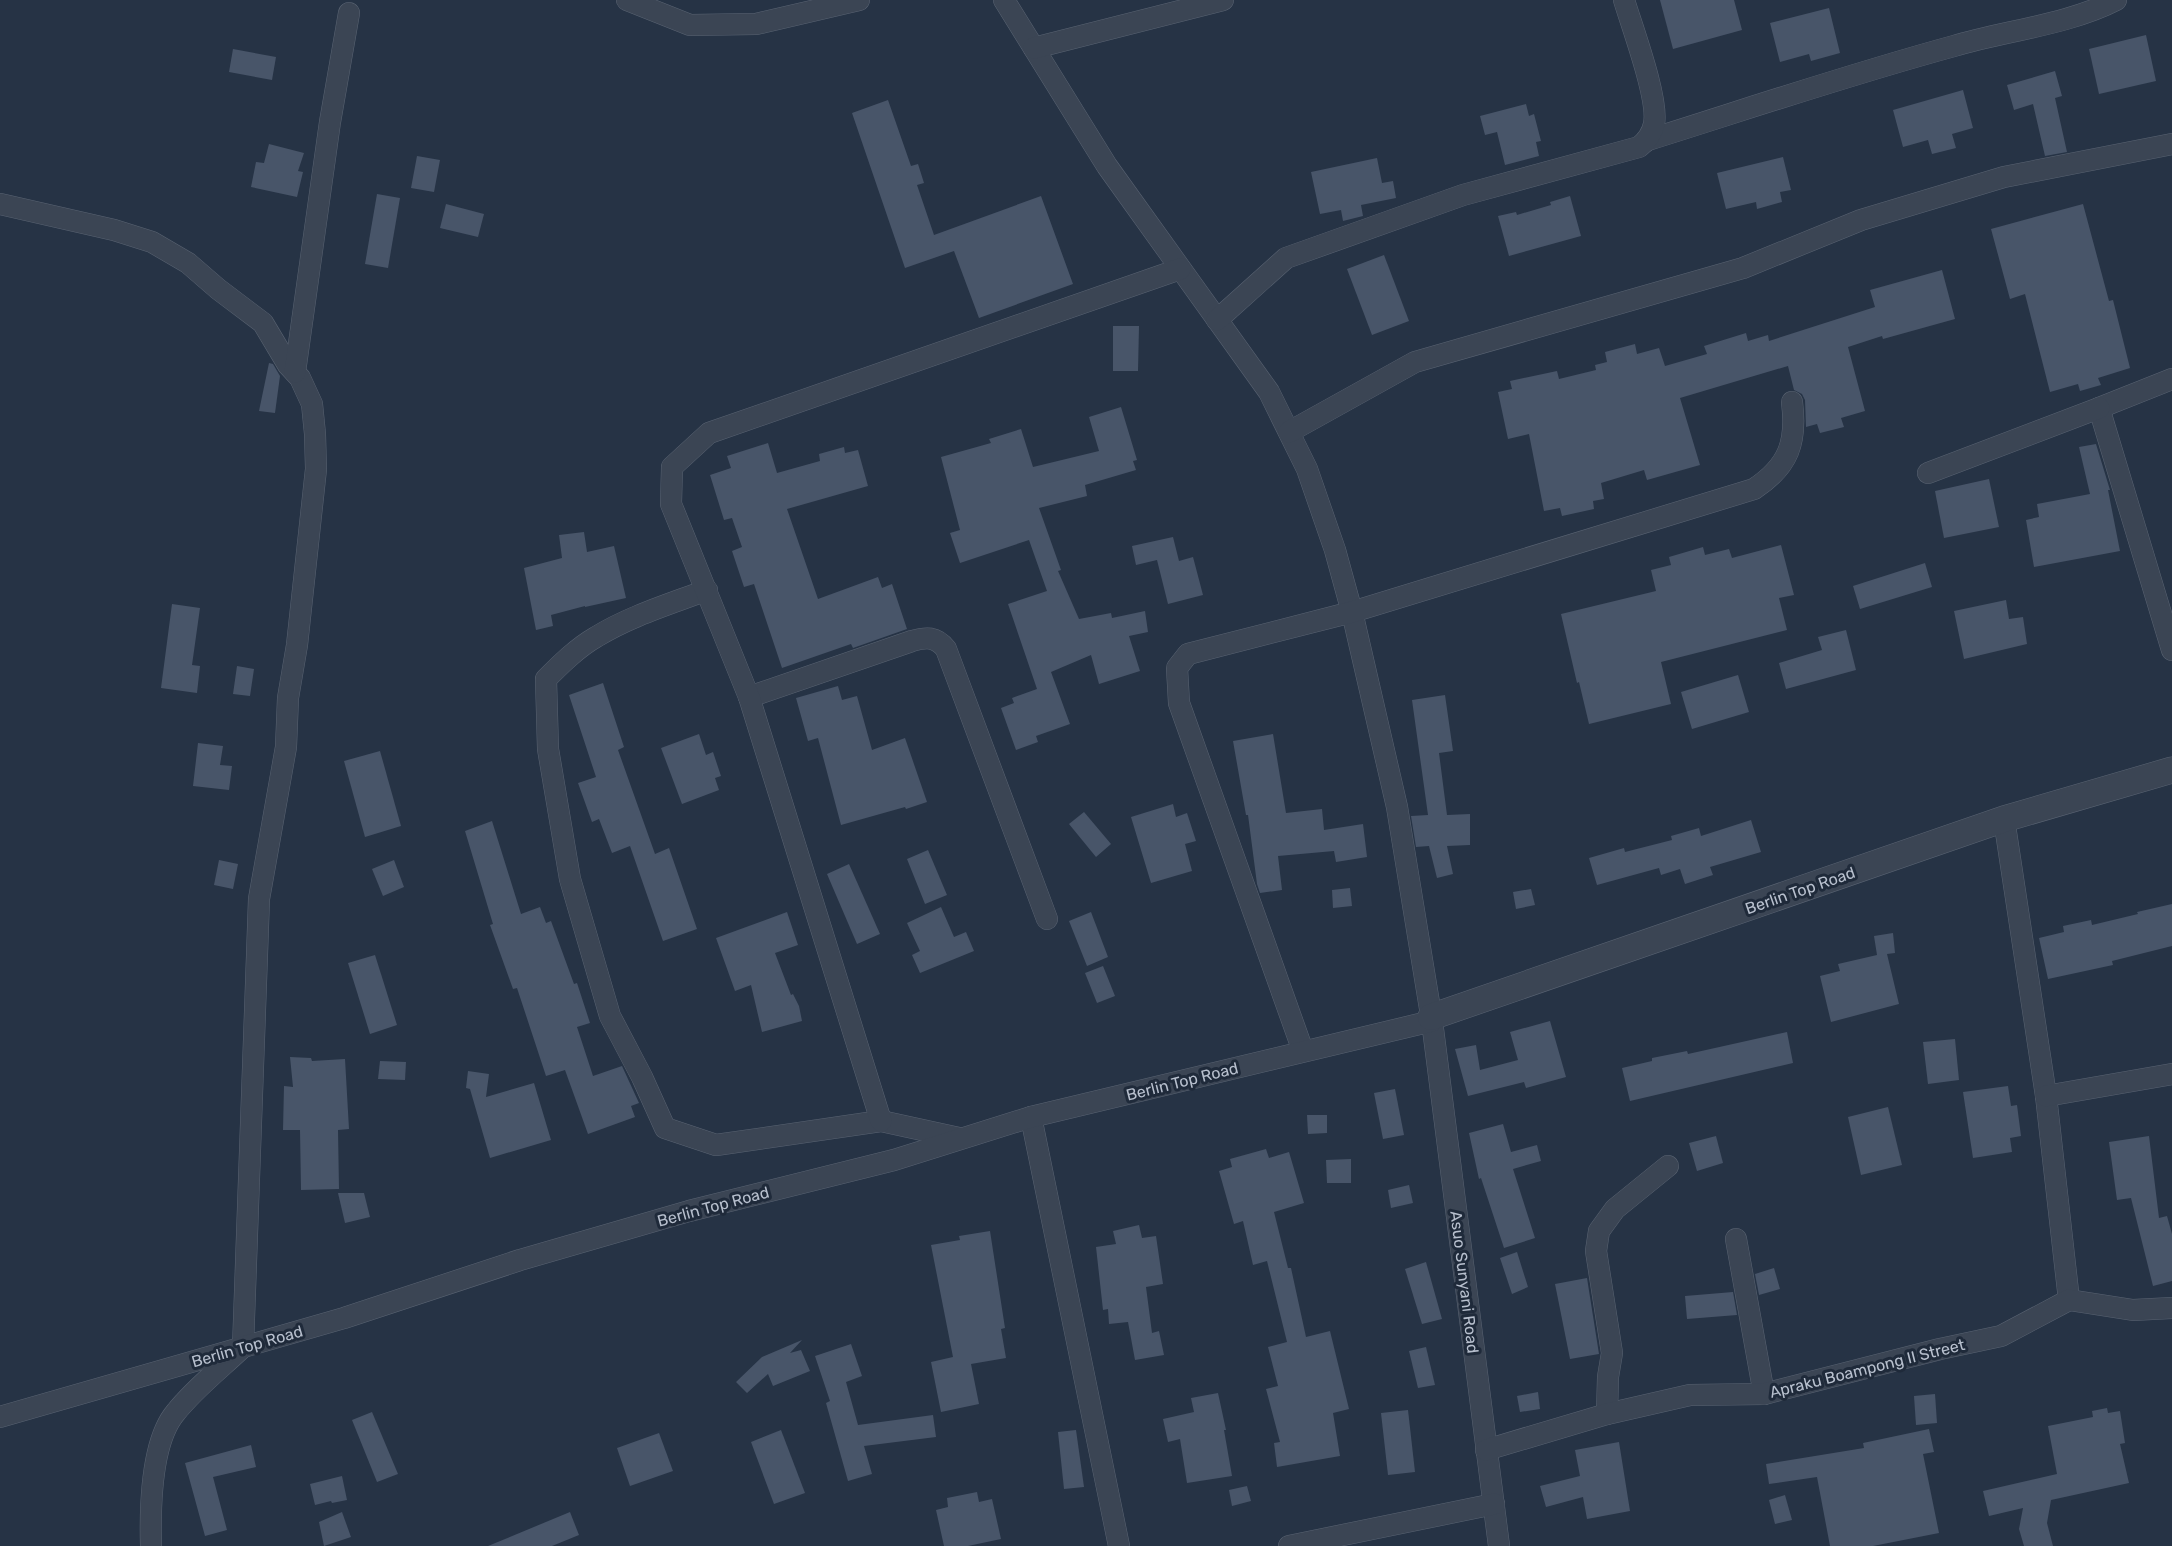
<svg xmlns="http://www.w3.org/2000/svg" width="2172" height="1546" font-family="Rubik,sans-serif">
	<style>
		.building { fill: #485569 }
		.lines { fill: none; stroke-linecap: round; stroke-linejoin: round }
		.minor-casing { stroke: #596372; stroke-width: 22 }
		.tertiary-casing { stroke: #596372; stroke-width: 27 }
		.minor { stroke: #3b4554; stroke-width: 21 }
		.tertiary { stroke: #3b4554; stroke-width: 26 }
		.labels { text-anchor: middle; stroke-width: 6; stroke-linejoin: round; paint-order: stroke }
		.street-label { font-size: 16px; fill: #b8c0ce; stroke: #1f2a3a }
	</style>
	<rect width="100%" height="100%" fill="#263345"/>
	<g class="building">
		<polygon points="1660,0 1734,0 1742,30 1673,49"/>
		<polygon points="1829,8 1840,53 1811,61 1809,54 1780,62 1770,23"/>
		<polygon points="2146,35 2156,81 2099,94 2089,49"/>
		<polygon points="233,49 276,57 272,80 229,72"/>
		<polygon points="2055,71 2062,96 2055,98 2067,152 2045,156 2033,104 2014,110 2007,85"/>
		<polygon points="1963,90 1973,128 1952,134 1956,148 1932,154 1928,140 1903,147 1893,110"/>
		<polygon points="888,100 911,166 918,164 924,183 917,185 934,235 1041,196 1073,284 979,318 954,251 905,268 852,113"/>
		<polygon points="1526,104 1529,116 1534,114 1541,141 1536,142 1539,156 1505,165 1497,132 1485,135 1480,116"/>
		<polygon points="269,144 304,153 298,171 303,172 297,197 251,187 256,162 264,163"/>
		<polygon points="417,156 440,160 434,192 411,188"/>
		<polygon points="1783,157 1791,190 1780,192 1782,202 1757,209 1756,202 1726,209 1717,173"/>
		<polygon points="1377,158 1382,183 1393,181 1396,198 1361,205 1363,216 1343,221 1341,210 1320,214 1311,172"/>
		<polygon points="377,194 400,198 388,268 365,264"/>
		<polygon points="1570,196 1581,236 1509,256 1498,216 1516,212 1517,215 1551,205 1550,202"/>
		<polygon points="446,204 484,214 478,237 440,228"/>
		<polygon points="2083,204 2109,301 2113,300 2130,368 2098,378 2101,385 2080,391 2078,384 2050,392 2025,294 2010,299 1991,229"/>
		<polygon points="1384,255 1409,321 1372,335 1347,269"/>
		<polygon points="1942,270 1955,319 1883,339 1882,336 1848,347 1865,411 1841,418 1844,427 1820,433 1817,424 1806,427 1805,400 1802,394 1794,390 1788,366 1680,398 1700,465 1647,480 1644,470 1601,483 1604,499 1593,501 1594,509 1562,516 1560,508 1544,511 1529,434 1508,439 1498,392 1512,389 1510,381 1557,371 1559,379 1596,370 1595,365 1607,362 1605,352 1635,344 1637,354 1659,348 1665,366 1707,354 1704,346 1746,333 1748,341 1768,335 1769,341 1875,307 1870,290"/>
		<polygon points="1113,326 1139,326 1138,371 1113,371"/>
		<polygon points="269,363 273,364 280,376 275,413 259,411"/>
		<polygon points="1121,407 1137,460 1133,461 1136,470 1085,485 1087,496 1039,508 1061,570 1058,571 1079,619 1111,613 1112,618 1145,611 1148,632 1129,636 1140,671 1099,684 1091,655 1051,672 1070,724 1036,736 1038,742 1016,750 1001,708 1014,703 1012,698 1037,689 1008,604 1047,591 1029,540 960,563 950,533 960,530 941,457 991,443 989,439 1021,429 1033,467 1099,451 1089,417"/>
		<polygon points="768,443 777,473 820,461 819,454 844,447 845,453 858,450 868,486 787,509 818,599 878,577 882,588 892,584 907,629 853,648 851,644 782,668 754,584 744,587 732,551 742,547 732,518 724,520 710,475 731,468 727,456"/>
		<polygon points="2096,444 2110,490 2108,490 2120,551 2034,567 2026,520 2039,517 2037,504 2090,494 2079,447"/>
		<polygon points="1989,479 1999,527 1944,538 1935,491"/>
		<polygon points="584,532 587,552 614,546 626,598 585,607 585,606 551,615 553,626 536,630 524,568 562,558 559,535"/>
		<polygon points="1173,537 1179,561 1193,557 1203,595 1168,604 1157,560 1136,565 1132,546"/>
		<polygon points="1781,545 1794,595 1779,598 1787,630 1661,662 1671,704 1589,724 1579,682 1577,683 1561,614 1656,591 1651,570 1671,565 1669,557 1703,547 1705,555 1729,549 1732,558"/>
		<polygon points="1925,563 1932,587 1860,609 1853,586"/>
		<polygon points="2006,600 2009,619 2023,617 2027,644 1964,659 1954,611"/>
		<polygon points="172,604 200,608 192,665 200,666 197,693 161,688"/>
		<polygon points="1846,630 1856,670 1786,689 1779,663 1822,650 1818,637"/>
		<polygon points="237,666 254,669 250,696 233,694"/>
		<polygon points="1738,675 1749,712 1692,729 1681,692"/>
		<polygon points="603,683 624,747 618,750 655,854 669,848 697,929 663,941 630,846 612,853 599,819 592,822 578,783 596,777 569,695"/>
		<polygon points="838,686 842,700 857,696 872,750 905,738 927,802 906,809 905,807 841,825 818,738 808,741 796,698"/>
		<polygon points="1445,695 1453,751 1439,753 1447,815 1470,814 1470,845 1447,846 1453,874 1437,878 1429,846 1416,847 1411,816 1428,815 1412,700"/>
		<polygon points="699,734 706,755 713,752 721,776 715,778 719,790 682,804 661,748"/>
		<polygon points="1273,734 1286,813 1322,809 1324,830 1363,824 1367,857 1336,862 1334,851 1278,856 1282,890 1260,893 1257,884 1248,815 1246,815 1233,741"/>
		<polygon points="198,743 223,746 220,765 232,766 229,790 193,786"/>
		<polygon points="380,751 401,826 365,837 344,761"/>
		<polygon points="1173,804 1176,817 1187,813 1196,841 1185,844 1192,871 1151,883 1131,817"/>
		<polygon points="1084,812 1111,844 1096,857 1069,824"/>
		<polygon points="1751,820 1761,852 1710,867 1713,875 1685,884 1680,869 1661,875 1659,868 1597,885 1589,858 1624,848 1625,852 1672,840 1671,836 1699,828 1701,836"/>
		<polygon points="492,821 521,914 540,907 546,923 551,921 574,984 577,983 590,1023 577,1027 593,1076 622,1066 639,1103 631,1106 635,1117 588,1134 565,1070 546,1076 517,988 513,989 490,925 493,924 465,831"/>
		<polygon points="928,850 947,895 925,904 907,859"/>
		<polygon points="219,860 238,864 233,889 214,885"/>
		<polygon points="394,860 404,887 383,896 372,869"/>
		<polygon points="849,864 880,934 857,944 827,874"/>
		<polygon points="1350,888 1352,906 1333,908 1332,890"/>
		<polygon points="1531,889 1535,905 1516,909 1513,892"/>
		<polygon points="2172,904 2172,946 2112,961 2113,965 2048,979 2039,938 2064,932 2063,926 2091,920 2092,925 2138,914 2137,912"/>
		<polygon points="941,907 954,937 966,932 974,951 920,973 912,955 920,951 907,923"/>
		<polygon points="787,912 798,945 775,953 791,995 793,994 799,1006 802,1021 762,1032 751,985 735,991 716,938"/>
		<polygon points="1091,912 1108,957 1087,966 1069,921"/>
		<polygon points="1893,933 1895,953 1887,954 1899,1004 1831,1022 1820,976 1840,971 1838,964 1877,955 1874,936"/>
		<polygon points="375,955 397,1025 370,1034 348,963"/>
		<polygon points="1103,966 1115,996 1097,1003 1085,973"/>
		<polygon points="1550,1021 1566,1077 1526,1088 1524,1082 1468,1096 1455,1049 1476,1045 1480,1070 1518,1060 1510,1032"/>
		<polygon points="1787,1032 1793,1063 1630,1101 1622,1068 1652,1061 1652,1058 1687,1051 1688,1054"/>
		<polygon points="1955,1039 1959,1080 1928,1084 1923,1042"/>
		<polygon points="290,1057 311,1058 312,1061 345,1059 349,1129 338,1130 339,1189 301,1190 300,1130 283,1130 284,1086 293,1087"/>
		<polygon points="380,1061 406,1062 405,1080 378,1079"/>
		<polygon points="468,1071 489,1074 486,1097 534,1083 551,1140 490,1158 470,1089 466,1088"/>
		<polygon points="2008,1086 2011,1106 2017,1105 2021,1136 2010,1138 2012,1152 1973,1158 1963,1092"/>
		<polygon points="1395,1089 1404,1135 1383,1139 1374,1093"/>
		<polygon points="1888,1107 1902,1165 1861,1175 1848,1117"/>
		<polygon points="1307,1115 1327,1115 1327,1133 1308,1134"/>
		<polygon points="1503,1124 1511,1152 1537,1145 1541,1161 1513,1169 1535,1238 1504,1248 1481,1178 1479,1179 1469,1133"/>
		<polygon points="1716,1136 1723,1163 1697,1171 1689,1143"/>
		<polygon points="2149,1136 2159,1218 2167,1216 2172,1234 2172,1281 2153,1286 2131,1198 2117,1200 2109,1142"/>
		<polygon points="1266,1149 1269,1158 1289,1152 1304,1203 1274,1212 1288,1268 1291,1268 1306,1337 1330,1331 1349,1409 1333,1413 1340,1456 1277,1467 1274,1443 1280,1442 1266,1389 1278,1386 1268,1347 1287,1342 1267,1261 1253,1265 1243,1221 1234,1224 1219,1171 1232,1167 1230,1159"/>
		<polygon points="1351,1159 1351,1183 1327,1183 1326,1160"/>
		<polygon points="1409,1185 1413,1203 1391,1208 1388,1190"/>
		<polygon points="338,1193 364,1193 370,1217 345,1223"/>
		<polygon points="1139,1225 1142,1238 1156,1236 1163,1284 1146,1287 1152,1333 1159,1331 1164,1355 1135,1360 1128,1322 1109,1324 1108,1309 1103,1310 1096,1247 1116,1244 1113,1231"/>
		<polygon points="990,1231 1005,1328 1001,1329 1006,1358 971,1364 979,1404 941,1412 931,1362 953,1357 931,1245 960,1240 959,1236"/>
		<polygon points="1517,1252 1528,1287 1512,1294 1500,1258"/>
		<polygon points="1426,1262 1442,1319 1422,1324 1405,1269"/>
		<polygon points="1774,1268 1780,1289 1759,1295 1755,1274"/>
		<polygon points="1587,1278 1599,1354 1570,1359 1555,1284"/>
		<polygon points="1733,1292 1737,1315 1687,1319 1685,1296"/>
		<polygon points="802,1340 790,1353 801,1350 810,1371 773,1386 768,1374 747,1393 736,1382 762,1357"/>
		<polygon points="851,1344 862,1376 846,1382 858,1425 933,1415 936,1437 864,1446 872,1474 848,1481 826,1403 830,1401 815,1356"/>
		<polygon points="1426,1347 1435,1385 1418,1388 1409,1351"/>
		<polygon points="1538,1392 1540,1409 1520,1412 1517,1396"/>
		<polygon points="1218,1393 1226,1430 1224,1430 1232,1476 1187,1483 1180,1439 1168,1442 1163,1419 1194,1412 1191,1398"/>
		<polygon points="1935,1394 1937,1423 1916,1425 1914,1396"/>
		<polygon points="2107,1408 2108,1413 2120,1411 2125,1443 2120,1444 2129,1483 2051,1500 2047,1523 2053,1546 2024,1546 2019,1529 2023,1508 1989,1516 1983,1491 2057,1474 2048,1426 2093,1417 2092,1411"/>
		<polygon points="1408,1410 1415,1472 1388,1475 1381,1413"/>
		<polygon points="372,1412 398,1474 377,1482 352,1420"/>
		<polygon points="1929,1429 1934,1452 1923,1454 1939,1533 1873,1546 1830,1546 1817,1477 1769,1484 1766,1464 1864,1448 1863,1443"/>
		<polygon points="781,1430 805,1493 774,1504 751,1442"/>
		<polygon points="1076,1430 1084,1487 1064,1489 1058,1432"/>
		<polygon points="659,1433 673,1471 630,1486 617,1448"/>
		<polygon points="1619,1442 1630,1511 1587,1519 1583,1497 1546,1507 1540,1486 1580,1476 1575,1450"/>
		<polygon points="251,1445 256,1467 213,1477 227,1530 205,1536 185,1463"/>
		<polygon points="342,1476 347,1500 332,1503 331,1501 315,1505 310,1484"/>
		<polygon points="1247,1486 1251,1501 1232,1506 1229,1490"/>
		<polygon points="977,1492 979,1502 992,1499 1001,1539 968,1546 944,1546 936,1510 948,1507 947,1498"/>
		<polygon points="1785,1495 1792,1520 1775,1524 1769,1500"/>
		<polygon points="342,1512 351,1537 324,1546 319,1522"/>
		<polygon points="570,1512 579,1535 552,1546 488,1546"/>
	</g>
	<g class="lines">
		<g class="minor-casing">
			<g id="minor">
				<polyline points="627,0 690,25 756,24 859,0"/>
				<polyline points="1004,0 1107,166 1269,392 1307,469 1335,550 1352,612 1397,807 1432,1021 1499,1546"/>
				<polyline points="1034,48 1223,0"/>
				<path d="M1648,140C1750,108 1851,74 1954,46C2005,31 2070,24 2116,0"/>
				<path d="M0,204L114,230L152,242L188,263L218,289L263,323L288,365L300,378L312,404L315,434L316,469L297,645L288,698L286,747L259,899L243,1347C221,1368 195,1388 176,1412C151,1441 150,1509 151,1546"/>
				<path d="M1217,320L1286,258L1463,195L1639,147C1647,141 1652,134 1654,124C1659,99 1632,27 1624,0"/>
				<polyline points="295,372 330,122 349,13"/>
				<polyline points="2172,379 2099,408 2172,650"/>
				<polyline points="1289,432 1415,362 1743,268 1861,220 2004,177 2172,144"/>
				<polyline points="1928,473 2099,408"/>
				<path d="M707,590C670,604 630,616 596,637C577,648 561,664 546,679L548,749L570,879L610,1016L642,1077L665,1128L716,1145L881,1121L959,1138"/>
				<path d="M749,697L912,641C926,637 936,636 946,649L1047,919"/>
				<polyline points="2004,819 2046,1096 2069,1300"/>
				<path d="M1303,1051L1179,703L1177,668L1188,654L1352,612L1754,489C1789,466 1797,442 1792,402"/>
				<polyline points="2046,1096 2172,1074"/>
				<polyline points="1031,1117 1119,1546"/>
				<polyline points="881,1121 749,697 671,504 672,467 709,433 1180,269"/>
				<polyline points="1736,1239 1764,1394"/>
				<polyline points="1607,1414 1608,1377 1612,1353 1596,1251 1599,1231 1615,1209 1668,1166"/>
				<polyline points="0,1417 344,1318 520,1260 689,1211 894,1160 1031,1117 1432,1021"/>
				<polyline points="1486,1450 1607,1414 1690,1395 1764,1394 1940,1349 2001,1336 2069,1300 2133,1310 2172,1308"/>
				<polyline points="1289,1546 1494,1504"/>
			</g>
		</g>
		<g class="tertiary-casing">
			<polyline id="tertiary" points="1431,1017 2004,819 2172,770"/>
		</g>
		<use href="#minor" class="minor"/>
		<use href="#tertiary" class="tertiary"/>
	</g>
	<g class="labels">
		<g class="street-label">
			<text transform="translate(1800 890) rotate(-19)" y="6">Berlin Top Road</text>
			<text transform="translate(1182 1081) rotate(-14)" y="6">Berlin Top Road</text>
			<text transform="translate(713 1206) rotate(-15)" y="6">Berlin Top Road</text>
			<text transform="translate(1465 1282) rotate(83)" y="6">Asuo Sunyani Road</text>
			<text transform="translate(247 1346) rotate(-16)" y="6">Berlin Top Road</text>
			<text transform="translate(1867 1368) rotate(-14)" y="6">Apraku Boampong II Street</text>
		</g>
	</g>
</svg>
